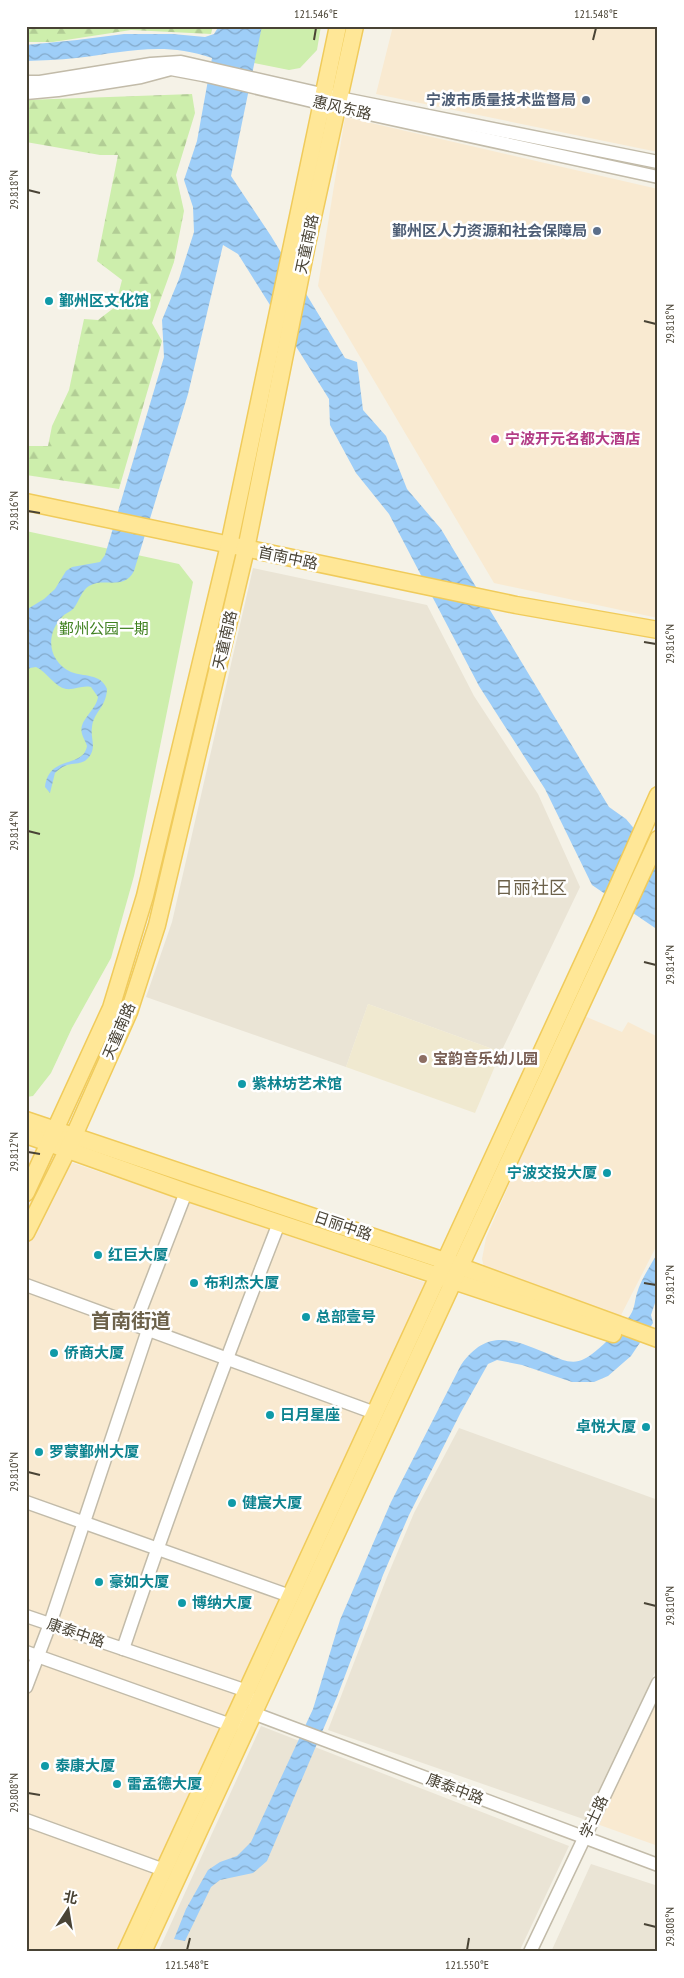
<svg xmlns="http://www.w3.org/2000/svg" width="684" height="1978" font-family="'PT Sans Narrow','Noto Sans SC',sans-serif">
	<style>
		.residential { fill: #eae4d5 }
		.commercial { fill: #f9ead1 }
		.education { fill: #f0e9d0 }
		.forest { fill: url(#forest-firs) }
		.park { fill: #cdeeac }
		.water { fill: url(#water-waves) }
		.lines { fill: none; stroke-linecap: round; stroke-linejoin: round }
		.minor-casing { stroke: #c2bba9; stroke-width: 15 }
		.major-casing { stroke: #f0cb5b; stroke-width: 19 }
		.minor { stroke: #fff; stroke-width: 12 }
		.major { stroke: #ffe797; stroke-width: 16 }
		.ticks { fill: none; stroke: #494335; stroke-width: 2 }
		.service-dot { fill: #5c6f8a; stroke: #fff; stroke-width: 2 }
		.culture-dot { fill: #0f9aa8; stroke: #fff; stroke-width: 2 }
		.hotel-dot { fill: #d1479c; stroke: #fff; stroke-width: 2 }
		.education-dot { fill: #8d6e63; stroke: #fff; stroke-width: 2 }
		.labels { text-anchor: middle; stroke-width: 5; stroke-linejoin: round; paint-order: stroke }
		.service-label { font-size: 15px; font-weight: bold; fill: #4e5e75; stroke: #fff; text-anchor: end }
		.street-label { font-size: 15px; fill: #494335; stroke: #fff }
		.culture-label { font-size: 15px; font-weight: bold; fill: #0d838f; stroke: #fff; text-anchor: start }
		.hotel-label { font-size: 15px; font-weight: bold; fill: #b23c85; stroke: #fff; text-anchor: start }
		.park-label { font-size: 15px; fill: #418222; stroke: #fff }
		.education-label { font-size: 15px; font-weight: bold; fill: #785e54; stroke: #fff; text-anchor: start }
		.quarter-label { font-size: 18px; fill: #6d624b; stroke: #fff }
		.district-label { font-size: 20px; font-weight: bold; fill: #6d624b; stroke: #fff }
		.neatline { fill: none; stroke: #494335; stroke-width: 2 }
		.ticks-label { font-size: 12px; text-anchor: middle; fill: #494335 }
	</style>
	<defs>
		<pattern id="forest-firs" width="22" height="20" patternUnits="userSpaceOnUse" patternTransform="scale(1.25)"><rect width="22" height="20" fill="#cdeeac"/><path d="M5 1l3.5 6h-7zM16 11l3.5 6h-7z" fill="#b2cd95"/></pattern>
		<pattern id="water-waves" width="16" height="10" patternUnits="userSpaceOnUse" patternTransform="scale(1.25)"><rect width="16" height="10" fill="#9ecef8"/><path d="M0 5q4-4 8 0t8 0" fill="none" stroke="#83a9ca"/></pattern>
	</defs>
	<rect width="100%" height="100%" fill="#f5f2e7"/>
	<g class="residential">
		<polygon points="253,568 427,605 474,696 538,794 580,887 501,1052 368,1004 346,1067 146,997 172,922"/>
		<polygon points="459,1428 658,1500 658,1666 586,1820 328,1730 387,1577 414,1513"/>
		<polygon points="261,1726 569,1846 519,1952 158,1952"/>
		<polygon points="591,1864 658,1886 658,1952 551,1952"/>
	</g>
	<g class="commercial">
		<polygon points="393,26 658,26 658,152 376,94"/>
		<polygon points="345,117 658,189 658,618 494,583 318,286"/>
		<polygon points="582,1015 622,1032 628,1022 658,1037 658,1243 618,1321 484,1268 482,1259 486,1238"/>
		<polygon points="26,1147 427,1283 120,1952 26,1952"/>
		<polygon points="658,1698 658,1846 597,1824"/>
	</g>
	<polygon class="education" points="368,1004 501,1052 475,1113 346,1067"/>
	<g class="forest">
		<polygon points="26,26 213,26 211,34 131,30 53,42 26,42"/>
		<polygon points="192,94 195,113 176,175 184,211 174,262 152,323 162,341 119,489 26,475 26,446 48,446 52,426 69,390 84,319 98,320 115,307 122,280 97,261 118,155 100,155 26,142 26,100"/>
	</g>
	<g class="park">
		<polygon points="260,26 321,26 317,50 300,68 289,70 254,63"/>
		<polygon points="26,531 179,564 193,582 134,876 111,958 72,1028 51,1073 33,1096 26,1097"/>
	</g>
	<g class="water">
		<path d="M219,26H262L231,176L271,236L345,358L357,362L363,410L386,436L407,489L441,529L609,807L626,819L658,857V930L592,885L545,789L479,686L389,514L356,473L330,425L329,399L238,254L223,245L188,394L134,571C124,591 104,577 89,586C82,590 79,601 74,608C71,612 65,613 62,617C45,635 48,661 71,672C83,677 101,673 107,689C106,708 94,711 92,727C90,738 97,747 89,757C82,766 73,762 65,766C62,767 58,770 55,773L50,793L45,787C49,754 83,769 87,746C86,742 83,738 82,734C78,720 96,711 98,697L91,687C82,685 75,690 66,689C55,687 47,672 36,667L30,668L26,672V610L44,599L55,589L66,571L72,567L100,562L105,555L164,357L162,320L179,279L194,232L193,207L184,180L197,141L212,58C163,41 125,52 76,58C59,60 43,60 26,61V45L77,40L124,34H173L205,37L214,34Z"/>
		<path d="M658,1252V1294L651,1315L653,1323L631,1356L608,1376L594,1382H572L522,1365L497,1360L488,1364L461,1412L409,1515L383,1575L337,1697L267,1861L253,1873L220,1880L211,1887L185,1941L174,1939L186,1909L208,1870L220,1862L237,1856L251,1842L313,1709L340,1620L391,1502L461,1365C488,1327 514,1340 551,1355C562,1360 573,1365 584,1359C596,1354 627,1323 632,1312C635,1306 635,1299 637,1293C641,1279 651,1265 658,1252Z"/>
	</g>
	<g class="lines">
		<g class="minor-casing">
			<g id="minor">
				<polyline points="26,82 40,82 151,64 181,62 339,98 658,162"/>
				<polyline points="26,93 58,90 141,77 171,69 203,75 337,107 658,177"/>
				<polyline points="26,1285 375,1413"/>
				<polyline points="135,1324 186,1192"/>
				<polyline points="26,1502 290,1596"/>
				<polyline points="26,1616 247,1691 249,1699"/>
				<path d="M123,1649C171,1506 224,1364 279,1223"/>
				<polyline points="26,1652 231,1725 253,1713 658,1865"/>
				<polyline points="26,1687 50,1624 148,1330"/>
				<polyline points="26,1820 164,1870"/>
				<polyline points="530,1952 658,1683"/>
			</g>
		</g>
		<g class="major-casing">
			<g id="major">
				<polyline points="26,502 516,605 658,630"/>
				<polyline points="26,1120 445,1261 658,1339"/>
				<polyline points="26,1135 186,1192 613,1334"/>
				<polyline points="26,1193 111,1008 145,896 229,545 338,26"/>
				<polyline points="26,1233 68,1149 129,1012 157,925 246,549 307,244 355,26"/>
				<polyline points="126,1952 603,919 658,795"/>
				<polyline points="143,1952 658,839"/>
			</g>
		</g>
		<use href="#minor" class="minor"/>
		<use href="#major" class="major"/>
	</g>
	<path class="ticks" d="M314,40L316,28M593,40L596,28M28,190L40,193M644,321L656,324M28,511L40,513M644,642L656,644M28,831L40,834M644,962L656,965M28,1152L40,1154M644,1283L656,1285M28,1472L40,1475M644,1603L656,1606M28,1793L40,1795M644,1924L656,1927M187,1950L190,1938M467,1950L469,1938"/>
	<g class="service-dot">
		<circle cx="586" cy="100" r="5"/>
		<circle cx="597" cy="231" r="5"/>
	</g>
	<g class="culture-dot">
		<circle cx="49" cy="301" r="5"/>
		<circle cx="242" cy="1084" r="5"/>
		<circle cx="607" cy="1173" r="5"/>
		<circle cx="98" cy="1255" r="5"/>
		<circle cx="194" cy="1283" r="5"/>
		<circle cx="306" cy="1317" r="5"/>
		<circle cx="54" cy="1353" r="5"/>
		<circle cx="270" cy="1415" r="5"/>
		<circle cx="646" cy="1427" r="5"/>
		<circle cx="39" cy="1452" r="5"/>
		<circle cx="232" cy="1503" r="5"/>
		<circle cx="99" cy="1582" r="5"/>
		<circle cx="182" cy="1603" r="5"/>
		<circle cx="45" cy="1766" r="5"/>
		<circle cx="117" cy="1784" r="5"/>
	</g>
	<circle class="hotel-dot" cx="495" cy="439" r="5"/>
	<circle class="education-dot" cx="423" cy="1059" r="5"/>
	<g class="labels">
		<g class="service-label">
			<text x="576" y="105">宁波市质量技术监督局</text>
			<text x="587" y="236">鄞州区人力资源和社会保障局</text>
		</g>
		<g class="street-label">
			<text transform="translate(342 108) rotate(13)" y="5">惠风东路</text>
			<text transform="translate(307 244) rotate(-78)" y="5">天童南路</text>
			<text transform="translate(288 558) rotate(12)" y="5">首南中路</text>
			<text transform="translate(225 640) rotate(-77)" y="5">天童南路</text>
			<text transform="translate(119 1031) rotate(-67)" y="5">天童南路</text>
			<text transform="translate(343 1226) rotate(19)" y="5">日丽中路</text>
			<text transform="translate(76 1633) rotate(19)" y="5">康泰中路</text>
			<text transform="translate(455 1789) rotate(21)" y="5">康泰中路</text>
			<text transform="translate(594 1817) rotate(-65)" y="5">学士路</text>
		</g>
		<g class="culture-label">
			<text x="59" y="306">鄞州区文化馆</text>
			<text x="252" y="1089">紫林坊艺术馆</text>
			<text x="597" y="1178" text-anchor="end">宁波交投大厦</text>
			<text x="108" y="1260">红巨大厦</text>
			<text x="204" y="1288">布利杰大厦</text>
			<text x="316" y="1322">总部壹号</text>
			<text x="64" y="1358">侨商大厦</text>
			<text x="280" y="1420">日月星座</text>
			<text x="636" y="1432" text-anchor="end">卓悦大厦</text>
			<text x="49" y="1457">罗蒙鄞州大厦</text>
			<text x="242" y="1508">健宸大厦</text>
			<text x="109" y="1587">豪如大厦</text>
			<text x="192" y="1608">博纳大厦</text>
			<text x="55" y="1771">泰康大厦</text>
			<text x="127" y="1789">雷孟德大厦</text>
		</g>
		<g class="hotel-label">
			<text x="505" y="444">宁波开元名都大酒店</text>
		</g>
		<g class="park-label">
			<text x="104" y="634">鄞州公园一期</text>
		</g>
		<g class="education-label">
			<text x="433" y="1064">宝韵音乐幼儿园</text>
		</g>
		<g class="quarter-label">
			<text x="531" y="894">日丽社区</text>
		</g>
		<g class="district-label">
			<text x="131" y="1328">首南街道</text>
		</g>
	</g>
	<rect width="684" height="1978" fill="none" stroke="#ffffff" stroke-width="55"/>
	<g transform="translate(68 1910) rotate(12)" stroke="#ffffff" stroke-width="4" paint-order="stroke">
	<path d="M0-4L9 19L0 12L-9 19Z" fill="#494335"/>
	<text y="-8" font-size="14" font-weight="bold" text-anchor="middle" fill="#494335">北</text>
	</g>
	<rect x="28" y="28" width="628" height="1922" class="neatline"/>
	<g class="ticks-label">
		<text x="316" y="18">121.546°E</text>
		<text x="596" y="18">121.548°E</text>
		<text transform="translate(14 190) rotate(-90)" y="4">29.818°N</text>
		<text transform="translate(670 324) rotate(-90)" y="4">29.818°N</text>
		<text transform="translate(14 511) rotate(-90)" y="4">29.816°N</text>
		<text transform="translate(670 644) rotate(-90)" y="4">29.816°N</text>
		<text transform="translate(14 831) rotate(-90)" y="4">29.814°N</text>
		<text transform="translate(670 965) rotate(-90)" y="4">29.814°N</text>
		<text transform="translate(14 1152) rotate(-90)" y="4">29.812°N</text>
		<text transform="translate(670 1285) rotate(-90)" y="4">29.812°N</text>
		<text transform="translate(14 1472) rotate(-90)" y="4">29.810°N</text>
		<text transform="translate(670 1606) rotate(-90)" y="4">29.810°N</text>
		<text transform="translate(14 1793) rotate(-90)" y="4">29.808°N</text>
		<text transform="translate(670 1927) rotate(-90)" y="4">29.808°N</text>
		<text x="187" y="1969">121.548°E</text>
		<text x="467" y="1969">121.550°E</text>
	</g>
</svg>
